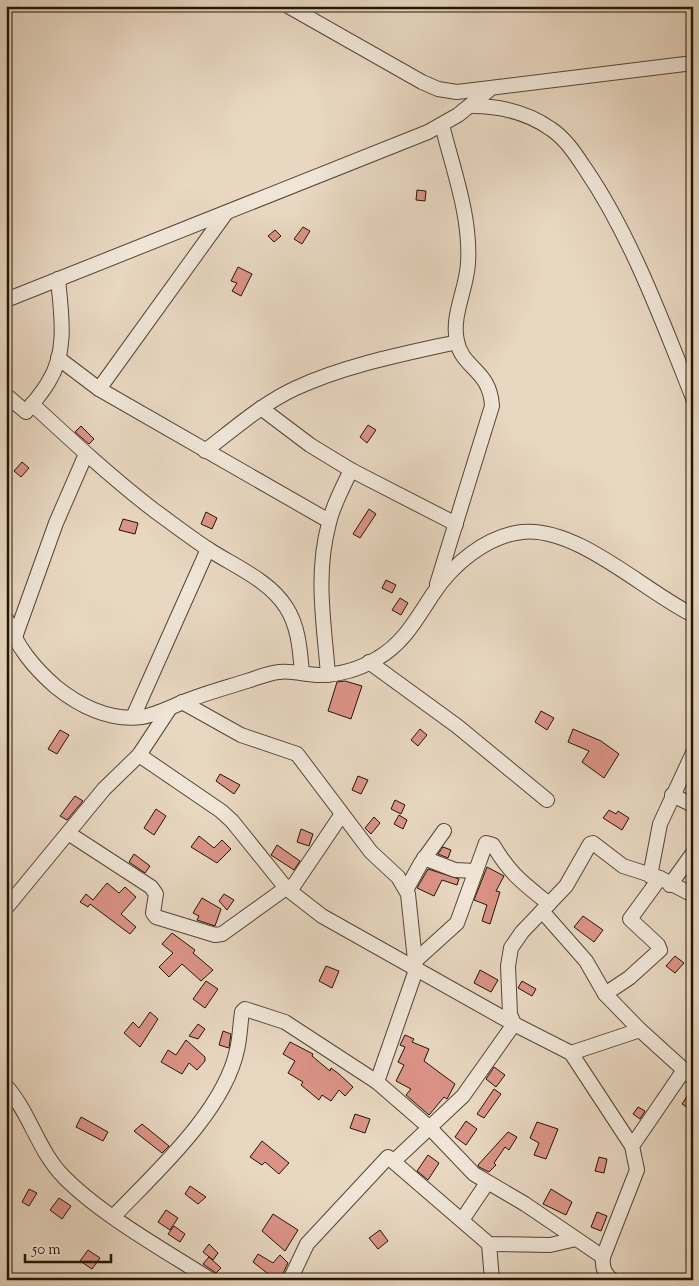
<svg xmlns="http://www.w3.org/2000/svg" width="699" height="1286" font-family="'Sorts Mill Goudy',serif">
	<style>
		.building { fill: #db9387; stroke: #231605 }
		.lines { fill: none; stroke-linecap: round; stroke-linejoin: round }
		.minor-casing { stroke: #544634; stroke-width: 16 }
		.minor { stroke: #f0e5d7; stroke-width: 14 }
	</style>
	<rect width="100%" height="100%" fill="#e8d7c1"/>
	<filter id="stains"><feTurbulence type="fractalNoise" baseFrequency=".004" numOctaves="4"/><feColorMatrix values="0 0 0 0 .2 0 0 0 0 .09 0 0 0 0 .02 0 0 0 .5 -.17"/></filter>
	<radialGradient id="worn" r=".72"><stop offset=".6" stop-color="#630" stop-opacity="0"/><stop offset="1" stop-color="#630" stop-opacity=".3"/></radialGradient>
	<g class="building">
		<polygon points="417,190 426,191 425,201 416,200"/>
		<polygon points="303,227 310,231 302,244 294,239"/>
		<polygon points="275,230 281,236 274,242 268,236"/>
		<polygon points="238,267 252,274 241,296 232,291 237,283 231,281"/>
		<polygon points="368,425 376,430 367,443 360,437"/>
		<polygon points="81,426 94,439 89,444 75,432"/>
		<polygon points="22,462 29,468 21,477 14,471"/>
		<polygon points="369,509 376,514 360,538 353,534"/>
		<polygon points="206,512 217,518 212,529 201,524"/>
		<polygon points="123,519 138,523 135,534 119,530"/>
		<polygon points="386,580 396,585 392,593 382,588"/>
		<polygon points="400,598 408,603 401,615 392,610"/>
		<polygon points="345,681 362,686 351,719 328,711 337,682"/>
		<polygon points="541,711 554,718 547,730 535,722"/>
		<polygon points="420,729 427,735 418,746 411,740"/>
		<polygon points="573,729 601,741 619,754 604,778 582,762 589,751 568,742"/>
		<polygon points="60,730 69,735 57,754 48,749"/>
		<polygon points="220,774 240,785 234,794 216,781"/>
		<polygon points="358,776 368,780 361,794 352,790"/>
		<polygon points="75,796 83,801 67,820 60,816"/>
		<polygon points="395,800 405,805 401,814 391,809"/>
		<polygon points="156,809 166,816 154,835 144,828"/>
		<polygon points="609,810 616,814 618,811 629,818 622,830 603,818"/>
		<polygon points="399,815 407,820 403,829 394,824"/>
		<polygon points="374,817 380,823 371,834 365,828"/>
		<polygon points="301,829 313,834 309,846 297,842"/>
		<polygon points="199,836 214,848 222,840 231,849 217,863 191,847"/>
		<polygon points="277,845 300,861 294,870 271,855"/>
		<polygon points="443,847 451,850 448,858 438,854"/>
		<polygon points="134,854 150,866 145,873 129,862"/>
		<polygon points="487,867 504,876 496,891 500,892 490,924 482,921 487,905 474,900"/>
		<polygon points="428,869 459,879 457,885 442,880 434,896 417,888"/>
		<polygon points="107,883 119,893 125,887 136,897 121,914 136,927 130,934 90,904 88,907 80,902 86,894 93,900"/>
		<polygon points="224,894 234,900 227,910 219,901"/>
		<polygon points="202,898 221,909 215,926 197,920 199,916 193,913"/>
		<polygon points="583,916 603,930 594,942 574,927"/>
		<polygon points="172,933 195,950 193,953 213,970 201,981 182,964 169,977 159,967 173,953 162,944"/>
		<polygon points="675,956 684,963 675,973 666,966"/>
		<polygon points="326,966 339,971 332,988 319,981"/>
		<polygon points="480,970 498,980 491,992 474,983"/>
		<polygon points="206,981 218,989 205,1008 193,999"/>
		<polygon points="522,981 536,989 532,996 518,988"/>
		<polygon points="150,1012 158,1019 140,1047 124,1033 133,1022 139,1028"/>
		<polygon points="198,1024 205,1029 198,1039 189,1036"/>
		<polygon points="223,1031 231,1034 229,1048 219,1045"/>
		<polygon points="405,1035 414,1039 412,1042 429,1049 424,1061 455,1084 447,1099 444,1097 429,1115 406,1095 411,1089 396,1081 404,1065 398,1062 405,1047 400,1045"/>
		<polygon points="186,1040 205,1057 205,1061 197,1070 189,1063 182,1074 161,1062 168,1050 176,1055"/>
		<polygon points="290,1042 313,1054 312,1056 330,1071 331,1068 339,1074 353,1087 345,1096 339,1090 331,1101 322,1095 319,1100 301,1085 303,1082 288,1073 295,1061 283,1054"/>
		<polygon points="494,1067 505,1075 496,1087 486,1079"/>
		<polygon points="693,1087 693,1111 682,1104"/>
		<polygon points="494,1089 501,1094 484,1118 477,1114"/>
		<polygon points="638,1107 645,1111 640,1119 633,1114"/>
		<polygon points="355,1114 370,1119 365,1133 350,1128"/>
		<polygon points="81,1117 108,1132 103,1141 76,1127"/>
		<polygon points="466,1121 477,1129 466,1145 455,1137"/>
		<polygon points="537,1122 558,1129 546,1159 534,1155 539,1143 530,1138"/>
		<polygon points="142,1124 169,1146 162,1153 134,1131"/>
		<polygon points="508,1132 517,1137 509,1150 505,1147 494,1163 496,1165 489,1172 479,1167 478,1165"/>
		<polygon points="262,1141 289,1163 279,1174 265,1162 262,1165 250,1157"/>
		<polygon points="428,1155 439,1163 428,1180 417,1171"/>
		<polygon points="599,1157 607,1159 604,1173 595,1171"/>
		<polygon points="190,1186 206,1197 198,1204 185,1194"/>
		<polygon points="29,1189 37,1193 29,1206 22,1202"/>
		<polygon points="551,1189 572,1202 566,1215 543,1204"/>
		<polygon points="59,1198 71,1206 62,1219 50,1210"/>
		<polygon points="166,1210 178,1218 170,1230 158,1222"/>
		<polygon points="597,1212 607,1216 601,1231 591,1227"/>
		<polygon points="273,1214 298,1230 285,1251 262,1231"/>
		<polygon points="174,1226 185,1234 180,1242 168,1234"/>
		<polygon points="380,1230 388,1241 378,1249 369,1238"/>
		<polygon points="209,1244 218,1253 213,1260 203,1252"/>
		<polygon points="88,1250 100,1258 92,1269 80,1261"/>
		<polygon points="258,1254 273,1263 280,1255 288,1263 280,1280 276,1280 253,1262"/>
		<polygon points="209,1257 221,1268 216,1273 203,1264"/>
	</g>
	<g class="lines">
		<g class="minor-casing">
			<g id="minor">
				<polyline points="288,6 422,82 438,89 457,92 693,63"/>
				<path d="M472,106C501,106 527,112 551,129C566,139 576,155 586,170C631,236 663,323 693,398"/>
				<polyline points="6,300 428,132 458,115 489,90"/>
				<polyline points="58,358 99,389 226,213"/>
				<polyline points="99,389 329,521"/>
				<path d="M6,395L26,412C34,402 43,392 49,381C68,351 61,312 58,279"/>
				<path d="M32,404C72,441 112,478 155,511C173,524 190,537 208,549C234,566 269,580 286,607C299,627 300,651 302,673"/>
				<polyline points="261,408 310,445 351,470 456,524"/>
				<path d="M205,451C234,429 263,403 296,388C346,365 403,354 457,342"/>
				<path d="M437,584L492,406C490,369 462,369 457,341C451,316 467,288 468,263C471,217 453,169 442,125"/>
				<path d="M6,618C17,647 33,667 56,687C81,707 109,721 142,717C155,715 169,708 181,703C202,694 225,688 247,681C257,678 268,673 279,672C292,670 306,675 319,675C340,675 360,669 378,658C404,643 417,618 433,594C452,565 486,536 522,532C577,526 644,591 693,615"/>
				<polyline points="14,640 56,523 86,454"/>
				<polyline points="369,662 457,726 547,800"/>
				<path d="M328,675C324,622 315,575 329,523C333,505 343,487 351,470"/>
				<polyline points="182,702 241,735 297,754 371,852 398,877 408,894 416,970 377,1082"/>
				<polyline points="133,717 208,549"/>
				<path d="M139,755L221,811L232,821L286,888L322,916L514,1024L571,1053L632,1146L637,1170L603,1257C602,1267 604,1273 612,1280"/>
				<polyline points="672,795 693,805"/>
				<polyline points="68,833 151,887 156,894 153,913 156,917 215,935 222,934 286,888 294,885 342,814"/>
				<polyline points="424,858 455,870 476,871"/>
				<polyline points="650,876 660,824 693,753"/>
				<polyline points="670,885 693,853"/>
				<polyline points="406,890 421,863 444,831"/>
				<polyline points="6,908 104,789 139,755 170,708"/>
				<polyline points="542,911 586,961 605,994 640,1030 693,1078"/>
				<path d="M415,961L457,923L486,843L493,845C511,875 522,882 549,904"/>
				<polyline points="605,994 629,978 660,950 658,945 630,919 660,878"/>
				<polyline points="514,1024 510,1014 508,966 511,948 522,932 566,886 590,844 593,843 623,866 660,878 693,895"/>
				<polyline points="571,1053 640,1030"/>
				<path d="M6,1086C30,1113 38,1151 64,1177C101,1215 166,1251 211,1280"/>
				<polyline points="632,1146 684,1070"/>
				<polyline points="394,1161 463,1096 514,1024"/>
				<path d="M114,1216C156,1172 224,1111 237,1050C240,1038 240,1025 242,1012L245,1009L285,1022L377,1082L430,1128L474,1174L525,1204L603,1257"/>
				<polyline points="462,1220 487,1183"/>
				<polyline points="489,1244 492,1280"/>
				<polyline points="290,1280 307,1244 388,1157 489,1244 550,1245 576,1239"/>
			</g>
		</g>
		<use href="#minor" class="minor"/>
	</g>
	<rect width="699" height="1286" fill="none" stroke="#e8d7c1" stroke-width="25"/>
	<rect x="8" y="8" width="684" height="1271" fill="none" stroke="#231605" stroke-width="2.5"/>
	<rect x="12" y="12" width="674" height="1261" fill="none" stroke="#231605"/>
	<path d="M25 1254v8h86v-8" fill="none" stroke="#231605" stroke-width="2.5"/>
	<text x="32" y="1254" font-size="15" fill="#231605" stroke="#f0e5d7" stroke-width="4" paint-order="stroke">50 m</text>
	<rect width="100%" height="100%" filter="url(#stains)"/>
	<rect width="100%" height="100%" fill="url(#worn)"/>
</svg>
